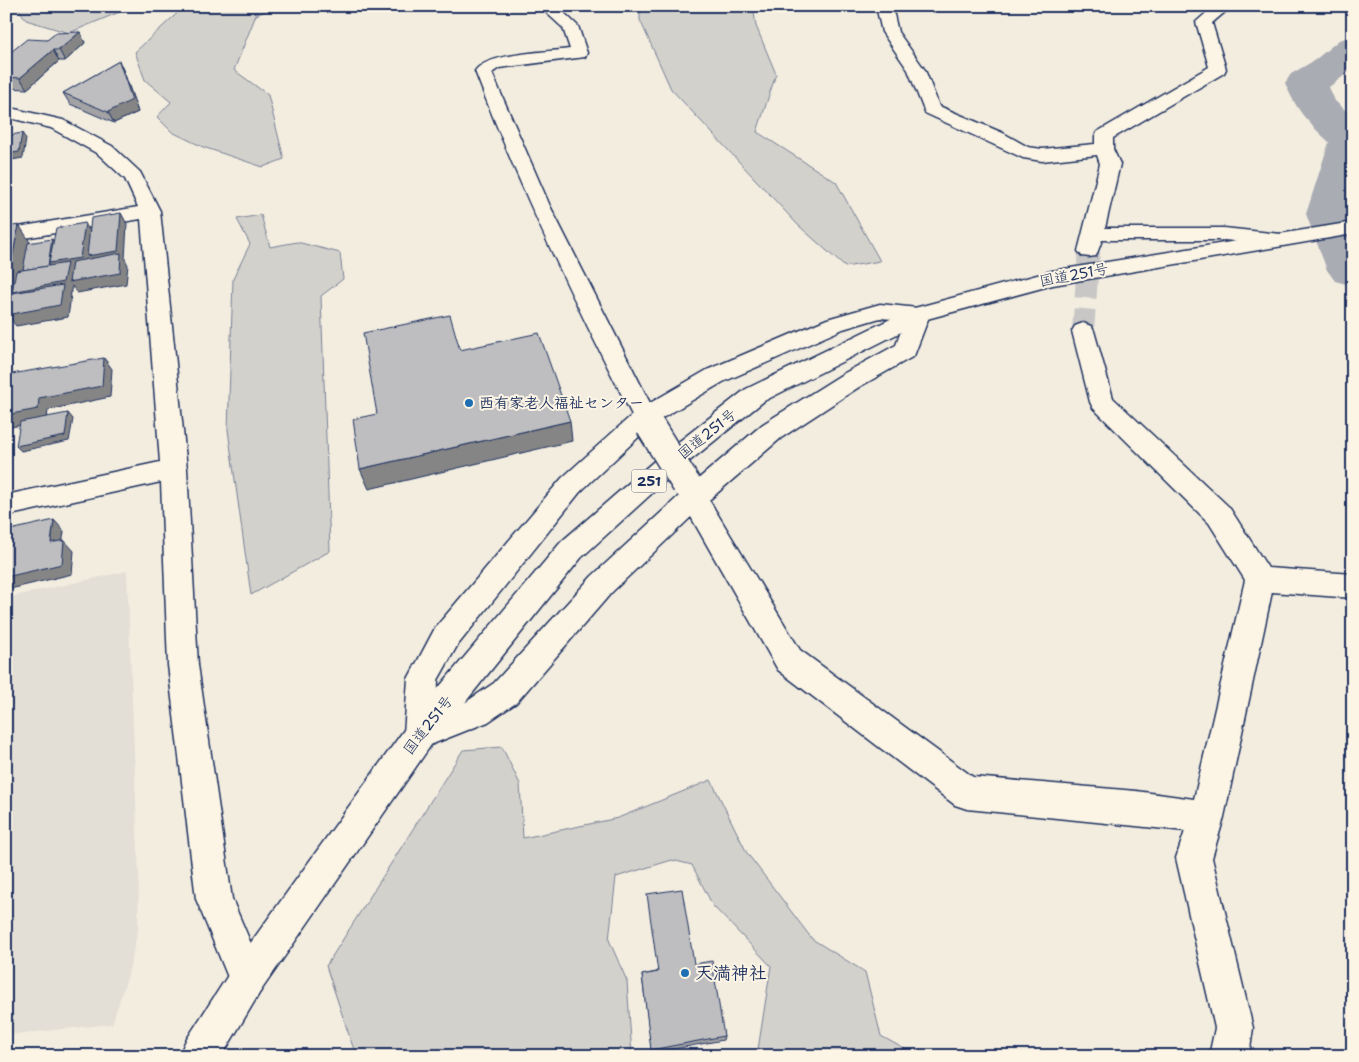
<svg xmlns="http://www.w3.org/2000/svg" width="1359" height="1062" font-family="'Shantell Sans','Klee One',sans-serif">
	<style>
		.built { fill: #e3dfd6 }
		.green { fill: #d3d1cc; stroke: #778095 }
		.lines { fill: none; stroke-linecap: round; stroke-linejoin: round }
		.river { fill: #a9acb3; fill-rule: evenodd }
		.minor-tunnel { stroke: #c8c7c6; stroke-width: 22; stroke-dasharray: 22 11; stroke-linecap: butt }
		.minor-casing { stroke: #1b2f5e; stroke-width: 3 }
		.highway-casing { stroke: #1b2f5e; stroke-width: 3 }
		.minor { fill: #fcf5e5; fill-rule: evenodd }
		.highway { fill: #fcf5e5; fill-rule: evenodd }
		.minor-bridge-casing { stroke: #1b2f5e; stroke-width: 31; stroke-linecap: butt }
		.minor-bridge { stroke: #fcf5e5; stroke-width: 28 }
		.wall { fill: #a3a3a5; stroke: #1b2f5e }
		.shaded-wall { fill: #858586; stroke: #1b2f5e }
		.building { fill: #bebec0; stroke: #1b2f5e }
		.poi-dot { fill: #1f6fb2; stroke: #fcf5e5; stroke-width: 2 }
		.labels { text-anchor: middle; stroke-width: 4; stroke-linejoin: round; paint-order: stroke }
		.shield { fill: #fcf5e5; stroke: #5e6a86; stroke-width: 1 }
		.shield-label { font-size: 14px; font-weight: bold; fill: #1b2f5e }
		.street-label { font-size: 15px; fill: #1b2f5e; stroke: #fcf5e5 }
		.poi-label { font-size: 15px; font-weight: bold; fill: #1b2f5e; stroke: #fcf5e5; text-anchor: start }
		.near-poi-label { font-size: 18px; font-weight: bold; fill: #1b2f5e; stroke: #fcf5e5; text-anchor: start }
	</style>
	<rect width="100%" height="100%" fill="#f3ede0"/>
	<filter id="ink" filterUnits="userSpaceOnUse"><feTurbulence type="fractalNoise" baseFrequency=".02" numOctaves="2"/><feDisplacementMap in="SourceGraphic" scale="10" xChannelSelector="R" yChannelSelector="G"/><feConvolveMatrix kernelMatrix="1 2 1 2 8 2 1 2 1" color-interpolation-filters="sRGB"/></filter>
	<g filter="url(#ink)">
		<polygon class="built" points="127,571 139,877 138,930 128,975 112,1024 6,1035 6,598"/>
		<g class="green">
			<polygon points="17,6 134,6 69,33 26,20"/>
			<polygon points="185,6 278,6 256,15 234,70 268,95 284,159 263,167 203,147 172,132 157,117 171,102 145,80 135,52"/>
			<polygon points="640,6 753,6 756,26 776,74 757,132 836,182 880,261 845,267 798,225 671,89 640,20"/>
			<polygon points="261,215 270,247 297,242 340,253 343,279 321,296 330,551 251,595 228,430 233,279 250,244 237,219"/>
			<polygon points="502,747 520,784 523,838 618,818 711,780 747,853 812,939 865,972 881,1036 917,1056 757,1056 771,966 713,906 692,865 672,860 616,877 609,940 627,981 632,1056 356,1056 326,966 463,750"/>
		</g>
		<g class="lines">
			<path class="river" d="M1353,36V69L1329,87L1335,101L1353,117V286L1335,281L1327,270L1306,214L1329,142C1306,120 1298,113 1285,83L1291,74L1315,60L1339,40Z"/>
			<polyline class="minor-tunnel" points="1083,331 1089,251"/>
			<g class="minor-casing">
				<g id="minor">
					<path d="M539,6H557L578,26L587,53L585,57L499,68L492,73L550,206L650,403L707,370L827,319L880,304L927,309L930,314L914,356L859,387L781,438L709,500L800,650L973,777L1136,791L1194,799L1245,580L1209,523L1093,408L1090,402L1072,331L1075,326L1083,323L1091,326L1094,331L1113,398L1229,507L1268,568L1353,574V598L1272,592L1224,817L1212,858L1253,1028L1249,1056H1209L1215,1028L1176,858L1185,831L967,809L955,805L778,670L691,517L612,592L516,703L488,722L420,749L409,745L404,734L408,679L435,628L562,478L632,415C574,302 520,189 475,71C487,53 548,52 570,49L563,28ZM880,318L905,320L896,345L841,375L763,424L697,480L695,477L686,474L677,477L673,484L679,496L592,576L494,683L466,702L437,713L438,680L457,646L580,492L643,433L650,435L659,432L663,426L659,420L723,382L843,329Z"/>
					<polygon points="876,6 892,6 898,32 925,70 939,106 1003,133 1028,147 1042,149 1095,144 1095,136 1097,132 1209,67 1196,22 1214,6 1232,6 1212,23 1226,69 1224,73 1113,138 1113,149 1120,164 1105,228 1224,228 1281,234 1288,236 1291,240 1288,244 1281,246 1224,240 1102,240 1096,256 1089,257 1082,256 1078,251 1100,164 1097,155 1042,161 1023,158 925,113 908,70 882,32"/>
					<polygon points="6,107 63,120 112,146 140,172 160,211 187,469 198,665 232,899 266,979 260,992 247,998 234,992 196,899 168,665 161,482 6,516 6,495 160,462 141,219 6,241 6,229 138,207 125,179 98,154 51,128 6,117"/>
				</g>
			</g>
			<g class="highway-casing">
				<polygon id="highway" points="1353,222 1353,234 1053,285 927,319 764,401 671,476 581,558 431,745 260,992 222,1056 179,1056 185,1042 234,966 409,723 561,542 653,462 746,389 911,309 1052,271"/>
			</g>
			<use href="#minor" class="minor"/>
			<use href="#highway" class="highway"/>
			<g class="minor-bridge-casing">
				<polyline id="minor-bridge" points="650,426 686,484"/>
			</g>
			<use href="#minor-bridge" class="minor-bridge"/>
		</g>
		<g class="wall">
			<polygon points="80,32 85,43 65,61 59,61 27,89 6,88 6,56 47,40"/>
			<polygon points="119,61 124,72 138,112 114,123 70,104 63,93"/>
			<polygon points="694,964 724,1036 723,1040 652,1053 642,975"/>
		</g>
		<g class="shaded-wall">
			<polygon points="80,32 85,43 65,61 59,50"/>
			<polygon points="53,50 59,61 27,89 20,78"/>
			<polygon points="119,61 124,72 138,112 114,123 108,112"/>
			<polygon points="22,133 26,139 23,158 6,161 6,154"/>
			<polygon points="121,213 127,224 125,259 128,265 126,284 77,293 72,286 71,294 70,294 71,296 68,317 16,326 8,316 6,316 6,286 19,225 30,242 24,274 52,239 56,245 85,223 92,235"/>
			<polygon points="104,358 112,369 110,397 48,410 47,420 6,428 6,415 39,398"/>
			<polygon points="68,413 73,419 69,441 21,451 16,446"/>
			<polygon points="570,421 572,441 369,489 360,469"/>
			<polygon points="54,520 64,531 61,554 51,543"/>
			<polygon points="64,540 74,551 72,574 6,590 6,577"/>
		</g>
		<g class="building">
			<polygon points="80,32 59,50 53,50 20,78 6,77 6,56 27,39 47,40 56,33"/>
			<polygon points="119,61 132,100 108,112 63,93"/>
			<polygon points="22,133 19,152 6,154 6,136"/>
			<polygon points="121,213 118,251 87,256 91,218"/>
			<polygon points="85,223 80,258 49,263 56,228"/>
			<polygon points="19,225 6,286 6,227"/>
			<polygon points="52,239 48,266 23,270 28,243"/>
			<polygon points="121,253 120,273 69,282 72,262"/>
			<polygon points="67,263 63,282 12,292 16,271"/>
			<polygon points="63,285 60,305 7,315 12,293"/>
			<polygon points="450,315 460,350 539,333 570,421 360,469 353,419 377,414 363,333"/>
			<polygon points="104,358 102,386 39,398 38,409 6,415 6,375"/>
			<polygon points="68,413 65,436 16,446 20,422"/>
			<polygon points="54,520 51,543 64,540 62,564 6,577 6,531"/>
			<polygon points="682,889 694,964 712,961 724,1036 651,1050 642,975 658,972 647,894"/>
		</g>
	</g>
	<g class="poi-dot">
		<circle cx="469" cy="403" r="5"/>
		<circle cx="685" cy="973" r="5"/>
	</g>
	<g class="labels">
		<rect class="shield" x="631.5" y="469.5" width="35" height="23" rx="4"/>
		<g class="shield-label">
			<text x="649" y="486">251</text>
		</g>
		<g class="street-label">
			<text transform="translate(1074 275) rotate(-11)" y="5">国道251号</text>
			<text transform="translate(707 434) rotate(-39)" y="5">国道251号</text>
			<text transform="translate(428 725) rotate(-52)" y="5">国道251号</text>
		</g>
		<g class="poi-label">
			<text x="479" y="408">西有家老人福祉センター</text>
		</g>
		<g class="near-poi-label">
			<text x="695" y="979">天満神社</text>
		</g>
	</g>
	<rect width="1359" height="1062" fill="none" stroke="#fcf5e5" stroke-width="25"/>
	<rect x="12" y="12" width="1334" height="1037" fill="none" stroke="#1b2f5e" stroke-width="2" filter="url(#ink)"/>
</svg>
